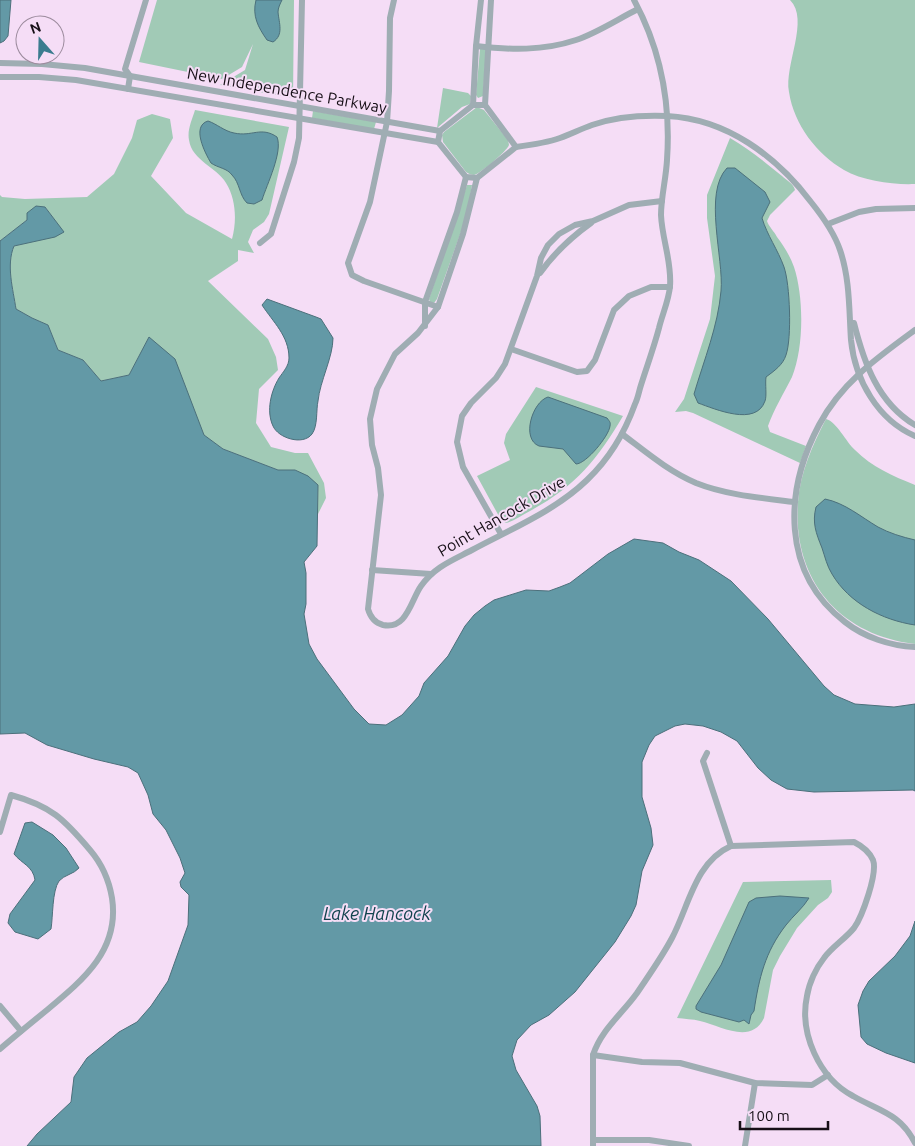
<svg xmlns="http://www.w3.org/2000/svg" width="915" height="1146" font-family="Ubuntu,sans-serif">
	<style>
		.green { fill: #a1cab6 }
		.water { fill: #6399a6; stroke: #4c707b }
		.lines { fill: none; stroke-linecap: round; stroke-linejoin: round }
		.minor { stroke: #9fadb3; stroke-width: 6 }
		.labels { text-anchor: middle; stroke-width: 4; stroke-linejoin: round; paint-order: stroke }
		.street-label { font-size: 16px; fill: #170f17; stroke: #f5ddf6 }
		.water-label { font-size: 18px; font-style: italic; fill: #12434e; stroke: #f5ddf6 }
	</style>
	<rect width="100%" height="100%" fill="#f5ddf6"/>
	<g class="green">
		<polygon points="157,0 294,0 293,98 220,85 245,70 253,44 242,67 222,79 139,62"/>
		<path d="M790,0H915V184C894,185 863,181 844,170C817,154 794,125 789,92C784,65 810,20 790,0Z"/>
		<polygon points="480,49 486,49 483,96 478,98 476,95"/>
		<polygon points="443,88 468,93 471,96 470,104 462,107 437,128"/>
		<path d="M477,107L484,110L508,140L509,145C507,151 481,173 474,175C471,175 469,174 466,172L443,142L442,135L444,132Z"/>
		<path d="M195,110L289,127L269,214L264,222L253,230L248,242L254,253L238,250V261L208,281L268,339L276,357L278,370L259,389L256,423L271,447L295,453H308L324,483L326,498L317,516L318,485L295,470H278L223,449L203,435L149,338L129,375L101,381L83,360L58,350L48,325L32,318L16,309C13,289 6,265 14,246L63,232L46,208L27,213V220L0,241V195L2,197L25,199L87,197L114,174L132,138L137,120L152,114L170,119L173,138L151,176L186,213L232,239C237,221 236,199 226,183C217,167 192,161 189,140C187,130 192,120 195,110Z"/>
		<polygon points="313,111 376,122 374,129 312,118"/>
		<path d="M730,138C749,149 765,162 782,176C787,181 793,183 795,190L770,215L767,221C769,227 774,231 777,237C784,246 790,256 794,267C804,297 804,348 792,377C784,393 774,409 768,426L770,432L806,446L800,463L693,413L686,411L675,412L684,399L710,319L715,276L707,218V195Z"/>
		<polygon points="467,185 472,185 467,215 437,299 434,303 430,302 429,299"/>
		<path d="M536,387L623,416C597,460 576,486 530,511C522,515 514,521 506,523L501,520L477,476L510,460L504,443L506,434Z"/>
		<path d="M826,419C837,422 846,442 855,450C872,467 893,476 915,485V644C839,635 792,579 798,502C800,473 813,444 826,419Z"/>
		<path d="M831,880L832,892L828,898L818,905L797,928L780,956L773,970L764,1018C751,1045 721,1026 700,1021C693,1019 684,1019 677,1018L743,882Z"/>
	</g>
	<g class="water">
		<polygon points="0,0 11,0 8,36 4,41 0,43"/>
		<path d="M256,0H282C280,4 278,8 278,12C279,23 284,35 273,42L267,40C258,27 252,16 256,0Z"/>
		<path d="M208,121C217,124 224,131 234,133C252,137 261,126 277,137C283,152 267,184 262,200L254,204L247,203C239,195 240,183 232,175C227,168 218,168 211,163C205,153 191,126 208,121Z"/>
		<path d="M727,168H735L765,192L770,202L762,218C767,235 778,250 784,267C790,284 792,338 786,355C783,365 774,371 766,377C765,384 767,396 765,401C756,427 715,409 698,403L694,394C704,360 718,326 721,291C724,258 703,193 727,168Z"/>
		<path d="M36,206L45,207L64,232L55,237L14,246C6,265 13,289 16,309L32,318L48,325L58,350L83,360L101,381L129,375L149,337L175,359L204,435L223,449L278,470H295L308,476L318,485L317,546L304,562L306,573V604L304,614L309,644L317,659L354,709L369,724L386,725L402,715L419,696L424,683L448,656L465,626L474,615L485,606L494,600L526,590L549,591L560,587L570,583L608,554L634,539L663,543L679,552L699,560L731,581L768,619L824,686L834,695L855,704L894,707L915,704V791L913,790L814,792L787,789L771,780L758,768L737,741L721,732L703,726L685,724L675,726L655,736L649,745L642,762V797L651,828L653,845L642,871L636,905L631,916L615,942L575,992L549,1015L531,1025L517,1040L512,1056L516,1070L537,1106L540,1116L541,1146H27L37,1134L71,1102L74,1077L87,1058L119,1032L137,1022L151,1006L168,981L188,925L189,895L181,887L180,882L185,873L180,858L166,830L153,814L148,795L138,773L128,767L94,759L47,745L25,733L0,734V241L27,220V213Z"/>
		<path d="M267,299L316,317L321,319L333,338C333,357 320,381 318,401C316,410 318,426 312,434C303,446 278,438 273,426C266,411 271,391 279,378C283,372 289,366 289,358C289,336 273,322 262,305Z"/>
		<path d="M548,397L607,418C609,421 611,422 610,426C609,436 586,464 576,464L563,449L539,446C521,439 532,402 548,397Z"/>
		<path d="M825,499C845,503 861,517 878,527C889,533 902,537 915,540V625C882,620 849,603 832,574C827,566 825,557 822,548C816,533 812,523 816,507Z"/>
		<path d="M32,822L53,835L66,848L79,868C74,874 64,875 59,881C52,891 53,917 51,929L38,939L15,932L8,923L10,914L35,880C33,866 22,864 14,854L25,823Z"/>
		<path d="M780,896L809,898C803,908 793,916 786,925C765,952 759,978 754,1011L751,1015L749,1024L744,1020L739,1022L701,1012L696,1009V1006L721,965L749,902L756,898Z"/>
		<polygon points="915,921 915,1063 886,1053 867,1044 861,1037 858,1005 863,991 869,981 895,956 910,936"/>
	</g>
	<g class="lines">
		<g class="minor">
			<polyline points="394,0 390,18 389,91 387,122 370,202 348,263 352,275 364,281 438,307"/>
			<path d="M476,46C510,50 543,51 576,40C597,33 618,19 638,9"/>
			<polyline points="0,63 42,64 85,68 440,131"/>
			<polyline points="0,77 39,77 76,80 438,142"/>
			<polyline points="128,89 130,76 125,69 146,0"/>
			<polygon points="473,105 485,105 516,147 477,178 466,177 438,142 440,131"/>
			<polyline points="473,105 476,46 481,0"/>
			<polyline points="485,105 491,0"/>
			<path d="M516,147C531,145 546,143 560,138C571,134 581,129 592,125C615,117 642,115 667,116C727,119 776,156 811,202C823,217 834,232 840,250C850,279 849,310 851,340C855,380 878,420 915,436"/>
			<path d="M477,178L463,234L438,307L418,333L395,354L377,389L370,419L372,445L378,468L381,495L368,609C370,616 375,623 383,625C407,630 411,600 421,586C434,567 453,560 472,550C511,529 555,511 587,480C609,459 625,432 635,404C638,398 639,391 641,385C647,366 654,347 659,328C662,315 669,300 670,286C672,262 662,239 661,215C661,197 666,179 667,160C671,103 661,50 634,0"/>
			<polyline points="828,224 859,212 876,209 915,208"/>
			<polyline points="260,243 271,234 294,162 299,138 302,0"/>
			<path d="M540,273C555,252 570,238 591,223"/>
			<path d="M854,323C864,363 878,403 915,425"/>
			<polyline points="425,326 425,302 457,212 466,177"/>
			<path d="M915,330C878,357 841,383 819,425C784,491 781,573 845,622C864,637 890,646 915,647"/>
			<polyline points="511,349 577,372 587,371 595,360 614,310 629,296 651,287 670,287"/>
			<path d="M622,434C646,452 668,471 696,483C726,495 762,498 794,502"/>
			<polyline points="501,534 463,467 457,442 462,416 471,403 496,378 505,364 537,276 541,258 548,245 559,234 575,225 593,221 629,205 662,201"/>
			<polyline points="372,570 431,574"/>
			<polyline points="707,753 703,761 731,846"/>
			<path d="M0,832L11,795C51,806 64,819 90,850C102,864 109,880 112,898C120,950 83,980 47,1010C31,1023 15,1036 0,1049"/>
			<polyline points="0,1006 21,1031"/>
			<polyline points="593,1055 642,1062 680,1063 755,1083 812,1085 828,1075"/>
			<polyline points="593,1140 649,1140 689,1146"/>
			<path d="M593,1146V1055C601,1030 622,1014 637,993C649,975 662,957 672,938C689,906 695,862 731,846L854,842C862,846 869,851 873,860C878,873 862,917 854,928C845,939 832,947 824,958C816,968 809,983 807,996C799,1033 819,1078 853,1096C879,1111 900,1113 915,1143"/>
			<polyline points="745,1146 755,1083"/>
		</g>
	</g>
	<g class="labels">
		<g class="street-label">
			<text transform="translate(287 90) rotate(10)" y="6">New Independence Parkway</text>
			<text transform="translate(501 516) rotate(-30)" y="6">Point Hancock Drive</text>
		</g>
		<g class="water-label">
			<text x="377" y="920">Lake Hancock</text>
		</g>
	</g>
	<g transform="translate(40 40) rotate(340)"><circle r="24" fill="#f5ddf6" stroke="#9c8b9d"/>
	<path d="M0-4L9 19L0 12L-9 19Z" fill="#3b7c8f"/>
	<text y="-8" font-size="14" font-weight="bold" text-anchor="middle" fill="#170f17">N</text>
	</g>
	<path d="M740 1121v8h88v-8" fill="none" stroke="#170f17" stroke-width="2.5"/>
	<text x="748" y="1121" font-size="15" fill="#170f17" stroke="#f5ddf6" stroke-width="4" paint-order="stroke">100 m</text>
</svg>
